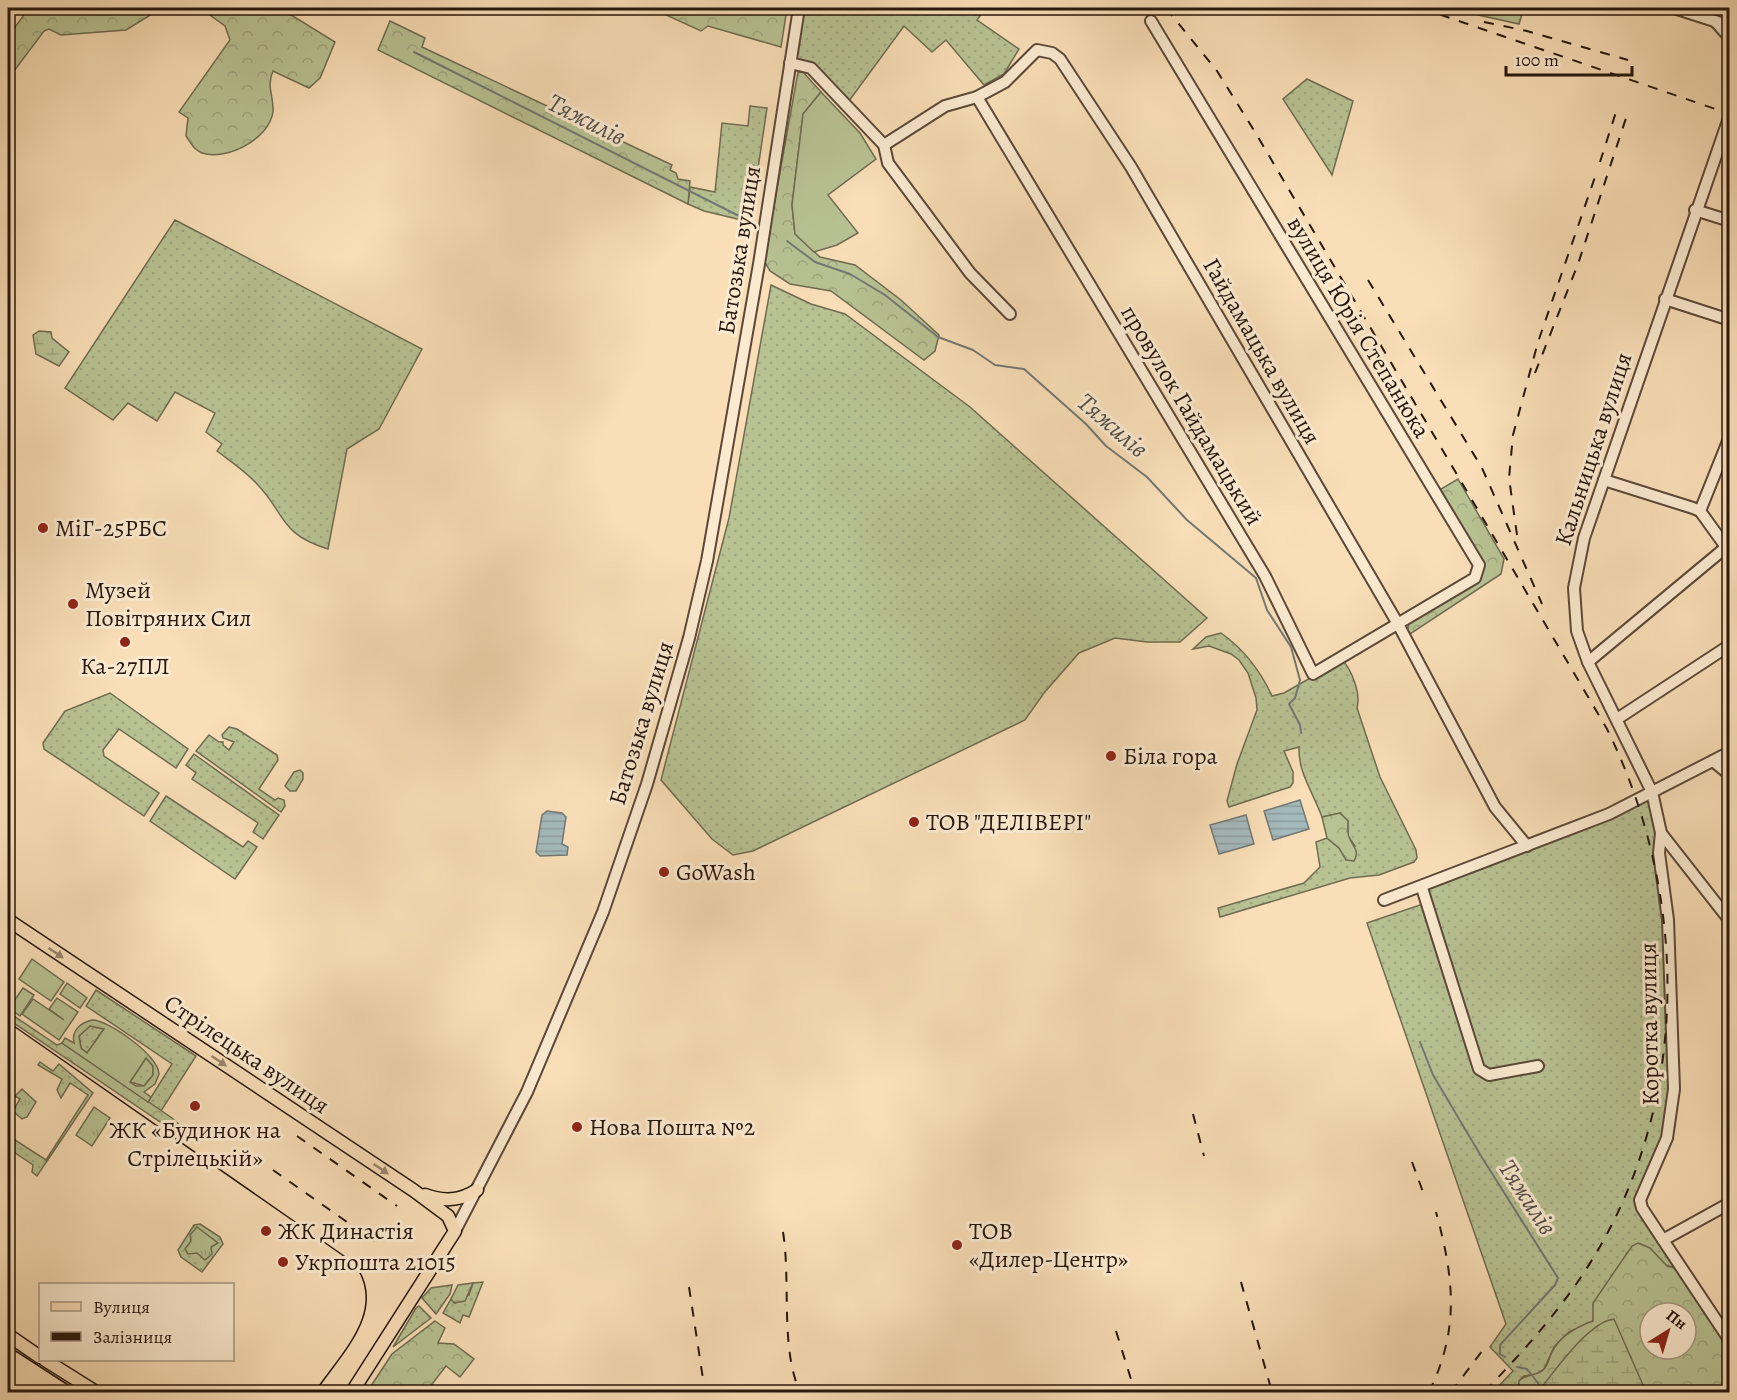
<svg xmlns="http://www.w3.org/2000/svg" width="1737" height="1400" font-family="Alegreya,serif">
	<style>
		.grass { fill: url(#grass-dots); stroke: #6f6c50; stroke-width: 1.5 }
		.forest { fill: url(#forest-crowns); stroke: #6f6c50; stroke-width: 1.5; fill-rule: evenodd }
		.wetland { fill: url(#wetland-marsh); stroke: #6f6c50; stroke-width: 1.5 }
		.park { fill: url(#park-tufts); stroke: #6f6c50; stroke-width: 1.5 }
		.garden { fill: #b8c293; stroke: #6f6c50; stroke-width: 1.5; fill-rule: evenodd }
		.water { fill: url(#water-rules); stroke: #727875; stroke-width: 1.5 }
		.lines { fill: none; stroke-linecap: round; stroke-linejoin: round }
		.stream { stroke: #727875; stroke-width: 2 }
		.minor-casing { stroke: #5b4838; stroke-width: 14 }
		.major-casing { stroke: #26160d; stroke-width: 15 }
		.minor { stroke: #fbead0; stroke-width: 10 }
		.major { stroke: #f9deb7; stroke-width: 12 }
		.tram { stroke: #26160d; stroke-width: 1.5 }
		.rail { stroke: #26160d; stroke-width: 2; stroke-dasharray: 10 10; stroke-linecap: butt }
		.oneway { fill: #9a846a }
		.poi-dot { fill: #8f2418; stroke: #fbead0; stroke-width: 2 }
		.labels { text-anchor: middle; stroke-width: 6; stroke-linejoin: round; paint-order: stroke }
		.street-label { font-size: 24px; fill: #26160d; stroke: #fbead0 }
		.poi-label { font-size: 24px; fill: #26160d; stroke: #fbead0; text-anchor: start }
		.water-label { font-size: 26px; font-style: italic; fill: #524f4a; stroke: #fbead0 }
	</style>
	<defs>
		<pattern id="grass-dots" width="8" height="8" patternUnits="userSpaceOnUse" patternTransform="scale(1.5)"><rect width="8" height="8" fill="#b8c293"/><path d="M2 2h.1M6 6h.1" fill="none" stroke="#9ea67e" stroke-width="1.8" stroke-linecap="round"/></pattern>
		<pattern id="forest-crowns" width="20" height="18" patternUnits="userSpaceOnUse" patternTransform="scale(1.5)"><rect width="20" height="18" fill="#b8c293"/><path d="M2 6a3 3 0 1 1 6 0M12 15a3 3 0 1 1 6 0" fill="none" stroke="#9ea67e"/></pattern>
		<pattern id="wetland-marsh" width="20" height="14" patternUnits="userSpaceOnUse" patternTransform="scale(1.5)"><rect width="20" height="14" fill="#b8c293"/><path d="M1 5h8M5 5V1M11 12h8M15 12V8" fill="none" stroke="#9ea67e"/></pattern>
		<pattern id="park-tufts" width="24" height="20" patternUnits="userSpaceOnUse" patternTransform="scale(1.5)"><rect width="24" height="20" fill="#b8c293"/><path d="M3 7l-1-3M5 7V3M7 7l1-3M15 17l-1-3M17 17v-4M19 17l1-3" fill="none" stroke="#9ea67e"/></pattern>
		<pattern id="water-rules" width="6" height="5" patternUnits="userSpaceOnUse" patternTransform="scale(1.5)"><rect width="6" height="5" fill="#a4b9bb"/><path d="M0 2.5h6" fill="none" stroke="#8d9ea0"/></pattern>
	</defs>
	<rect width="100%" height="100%" fill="#f9deb7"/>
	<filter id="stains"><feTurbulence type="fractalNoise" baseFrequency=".00333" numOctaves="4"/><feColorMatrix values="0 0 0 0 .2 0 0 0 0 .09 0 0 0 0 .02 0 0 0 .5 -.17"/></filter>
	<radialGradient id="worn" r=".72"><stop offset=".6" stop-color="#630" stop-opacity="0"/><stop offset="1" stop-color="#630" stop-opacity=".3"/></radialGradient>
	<g class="grass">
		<polygon points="799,8 986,8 977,20 1019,49 1004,74 984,85 946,40 932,52 904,26 846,105 811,68 790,63"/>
		<polygon points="1307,79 1353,101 1332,175 1283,99"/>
		<polygon points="750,106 767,108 756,182 749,202 746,221 704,211 688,204 690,187 715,192 722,123 748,126"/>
		<path d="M175,220L422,349L379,429L347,449L328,549C279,534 286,514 257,484C245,471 230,461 217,451L222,444L206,432L215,413L175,392L157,421L128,403L113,420L65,388Z"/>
		<polygon points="771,285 811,304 845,314 970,407 1207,618 1180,642 1147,642 1115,638 1079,653 1044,693 1025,720 753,851 733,855 712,839 661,780 729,518"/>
		<path d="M1221,633C1245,650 1260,670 1272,696L1284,693L1342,660C1352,670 1361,694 1357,708L1380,777L1416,850L1417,858L1414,862L1379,875L1350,878L1220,917L1218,908L1304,883L1320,867L1316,842L1327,838L1339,848L1355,846L1348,836V821L1340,813L1322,817C1313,792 1298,773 1299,747L1284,751L1293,772V783L1290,787L1229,807L1227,801L1237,764L1257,710L1256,698L1248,673L1239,660L1231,654L1209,646L1193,649L1206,637Z"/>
		<polygon points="110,693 188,749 176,768 119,729 103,750 104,756 159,793 144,816 44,749 43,743 65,711"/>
		<polygon points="229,727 237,729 277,755 278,760 259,789 275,800 278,798 284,800 285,806 281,812 196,751 209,735 219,742 223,742 223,745 229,750 234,742 223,738 222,735"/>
		<polygon points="194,754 279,815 263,839 253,832 258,823 192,779 196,773 186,765"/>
		<polygon points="300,770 303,773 303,779 296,791 290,791 285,786 294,772"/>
		<polygon points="1652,792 1666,900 1671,1113 1640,1196 1682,1270 1627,1253 1593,1321 1569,1332 1554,1347 1544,1369 1537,1374 1524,1376 1519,1381 1519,1392 1493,1392 1513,1371 1490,1347 1506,1324 1367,923 1426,903 1430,885"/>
		<polygon points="166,796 243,847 248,841 257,847 235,879 150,821"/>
		<polygon points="96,990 196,1056 161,1111 148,1102 172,1064 86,1006"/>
		<polygon points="90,1026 104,1029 87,1053 81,1048 79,1036"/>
		<polygon points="146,1058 153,1066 153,1075 144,1086 130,1082"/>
		<polygon points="40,1062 53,1071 59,1064 93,1093 37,1176 32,1172 33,1165 8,1148 9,1136 46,1160 88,1095 70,1083 61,1098 57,1090 62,1079 38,1065"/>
		<polygon points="200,1224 220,1237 223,1244 202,1272 181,1257 178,1250 194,1225"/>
		<polygon points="483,1282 469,1317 463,1315 460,1323 443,1313 451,1299 455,1303 469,1295 473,1283"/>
		<polygon points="452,1285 450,1294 436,1314 422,1298 431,1288"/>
		<polygon points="419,1306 431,1318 393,1347 416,1308"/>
	</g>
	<g class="forest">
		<polygon points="29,8 162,8 126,30 61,35 49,29 44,31 8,79 8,32 10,28 13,30"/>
		<path d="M200,8H280L335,42L320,78L309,88L273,71C266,86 274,97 273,112C269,139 227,161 202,153C194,150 191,143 186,136L188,118L179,112L230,40L225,26Z"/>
		<polygon points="651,8 787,8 781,47 708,26 701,31"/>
		<polygon points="1447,8 1524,8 1519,24"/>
		<polygon points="390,21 425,38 422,47 672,165 670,170 676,173 678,179 690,181 688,204 378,50"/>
		<polygon points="798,72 803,72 821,92 803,114 792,205 795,234 820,257 855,265 901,300 939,335 935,351 924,360 831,291 790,284 770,271 764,261"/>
		<polygon points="1458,479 1504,559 1501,574 1407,636 1409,622 1476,579 1481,565 1436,492"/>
		<path d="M1340,813L1348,821C1348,826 1347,833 1349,837C1353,847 1360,850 1354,861L1346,860L1339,848L1327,838L1322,817Z"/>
		<polygon points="8,1012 57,1045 62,1043 172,1118 187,1132 199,1135 195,1140 184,1138 8,1019"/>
		<path d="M1638,1243L1650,1248L1667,1266L1682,1270L1729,1341V1392H1519V1381C1526,1373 1537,1377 1544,1369C1549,1364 1549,1357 1552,1352C1560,1336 1576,1327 1593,1321V1303L1632,1246ZM1650,1313H1686V1349H1650Z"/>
		<polygon points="473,1283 465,1301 454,1303 451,1299 458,1285"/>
		<polygon points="435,1321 445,1328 438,1343 454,1344 474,1359 460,1377 446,1366 426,1392 367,1392 392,1354"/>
	</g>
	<g class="wetland">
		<polygon points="39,331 51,332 52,338 69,352 59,366 36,354 33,335"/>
		<path d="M1614,1319L1646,1392H1538C1554,1372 1588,1322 1614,1319Z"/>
	</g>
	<g class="park">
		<polygon points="22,1089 36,1102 27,1117 22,1119 13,1111 20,1099 15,1096"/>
		<polygon points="94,1107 110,1118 92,1146 76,1135"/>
		<polygon points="197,1227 218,1243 211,1247 212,1254 205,1260 197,1253 188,1254 185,1249 191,1241 190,1235"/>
	</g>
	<g class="garden">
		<polygon points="821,92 860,133 876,159 828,195 858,233 837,245 814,252 795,234 792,205 803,114"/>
		<polygon points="32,959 64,982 51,1001 19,979"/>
		<polygon points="67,983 87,998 80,1008 60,994"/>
		<polygon points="23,988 34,995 20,1016 9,1008"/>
		<polygon points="57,998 78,1012 59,1040 22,1014 33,999 64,1020 49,1009"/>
		<path d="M92,1020C109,1020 159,1056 159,1074L155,1084L144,1092L151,1097L148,1102L62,1043L65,1038L74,1043C71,1031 80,1023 92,1020ZM90,1026L104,1029L87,1053L81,1048L79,1036ZM146,1058L153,1066V1075L144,1086H136L130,1082Z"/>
	</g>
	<g class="water">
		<polygon points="1300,800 1309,829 1273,840 1264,811"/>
		<polygon points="547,811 562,813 566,817 562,844 568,847 567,855 540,856 536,852 542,815"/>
		<polygon points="1246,815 1254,844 1219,854 1210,825"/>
	</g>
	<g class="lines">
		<g class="stream">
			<polyline points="414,52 743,218"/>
			<polyline points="787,241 815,262 850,274 885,295 938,337 973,350 995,365 1024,369 1086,424 1106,446 1147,477 1187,520 1256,578 1267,610 1291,647 1300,680 1295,698 1289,704 1300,725 1301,733"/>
			<polyline points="1420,1042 1433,1075 1481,1156 1558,1278 1555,1285 1500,1345 1500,1354 1505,1357"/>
			<polyline points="1517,1367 1527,1369 1545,1392"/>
		</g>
		<g class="minor-casing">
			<g id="minor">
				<polyline points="1674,8 1730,26"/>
				<polyline points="1715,21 1730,38"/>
				<polyline points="790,63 811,68 884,145 888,163 970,273 1010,314"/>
				<polyline points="977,97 1265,576 1313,674 1475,578 1479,565 1151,21"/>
				<polyline points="1730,115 1584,538 1574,588 1577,631 1588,662 1652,792 1661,833 1659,853 1668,920 1674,1089 1667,1138 1640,1200 1642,1208 1663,1240 1730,1203"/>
				<polyline points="884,145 945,106 977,97 1005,82 1037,50 1052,53 1060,59 1131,167 1398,624 1495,807 1527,846"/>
				<polyline points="1695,210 1730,221"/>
				<polyline points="1665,299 1730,320"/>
				<polyline points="1604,480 1693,508 1700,511 1726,547"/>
				<polyline points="1700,511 1730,436"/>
				<polyline points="1588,662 1730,544"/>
				<polyline points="1617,719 1730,645"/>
				<polyline points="1713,761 1730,775"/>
				<polyline points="1661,833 1730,921"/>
				<polyline points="1422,888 1479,1069 1489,1075 1538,1066"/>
				<polyline points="1384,900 1609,814 1730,752"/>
				<polyline points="455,1231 527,1092 603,912 647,784 689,638 707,561 759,264 799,8"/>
				<polyline points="1663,1240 1730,1341"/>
			</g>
		</g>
		<g class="major-casing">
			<g id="major">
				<polyline points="8,920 413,1190 448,1216 455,1231 352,1392"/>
				<path d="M425,1195C444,1202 460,1201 477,1190"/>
				<polyline points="8,1335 40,1357"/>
				<polyline points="45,1360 96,1392"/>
			</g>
		</g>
		<use href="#minor" class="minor"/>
		<use href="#major" class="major"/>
		<g class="tram">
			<path d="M8,1022L354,1263C389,1310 341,1353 315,1392"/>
			<polyline points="8,1346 79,1392"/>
		</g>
		<g class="rail">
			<path d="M1166,8L1217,71L1255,132L1607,729C1691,899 1691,1109 1585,1271C1556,1315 1521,1354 1484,1392"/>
			<polyline points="1421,8 1730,114"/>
			<polyline points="1484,22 1527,31 1628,60"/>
			<polyline points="1600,162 1616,112"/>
			<polyline points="1368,280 1482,468 1542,604"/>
			<polyline points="1535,373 1578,264 1627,115"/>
			<polyline points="1517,535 1509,478 1513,435 1538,342 1595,177"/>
			<polyline points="1193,1114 1204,1156"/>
			<polyline points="297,1136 397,1206"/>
			<polyline points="1412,1162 1423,1192"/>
			<polyline points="273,1170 374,1241"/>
			<path d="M783,1232C791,1281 780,1348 800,1392"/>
			<polyline points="1241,1282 1272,1392"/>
			<polyline points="689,1287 705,1392"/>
			<polyline points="1116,1331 1135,1392"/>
			<path d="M1429,1392C1460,1329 1454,1278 1436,1212"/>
			<polyline points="1451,1392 1486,1346"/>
		</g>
	</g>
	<defs><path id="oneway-solid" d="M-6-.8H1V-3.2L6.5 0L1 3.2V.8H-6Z" transform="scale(1.5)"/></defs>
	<g class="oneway">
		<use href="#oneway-solid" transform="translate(56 953) rotate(34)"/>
		<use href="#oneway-solid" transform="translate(219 1061) rotate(34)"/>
		<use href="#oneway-solid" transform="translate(381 1169) rotate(34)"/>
	</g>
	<g class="poi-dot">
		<circle cx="43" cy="528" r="6"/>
		<circle cx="73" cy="604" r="6"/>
		<circle cx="125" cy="642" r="6"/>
		<circle cx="1111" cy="756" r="6"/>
		<circle cx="914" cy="822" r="6"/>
		<circle cx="664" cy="872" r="6"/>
		<circle cx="195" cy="1106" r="6"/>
		<circle cx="577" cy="1127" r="6"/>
		<circle cx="266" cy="1231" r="6"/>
		<circle cx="957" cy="1245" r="6"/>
		<circle cx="283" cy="1262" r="6"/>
	</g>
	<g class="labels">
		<g class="street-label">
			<text transform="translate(739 250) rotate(-81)" y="8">Батозька вулиця</text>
			<text transform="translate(1359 327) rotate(59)" y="8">вулиця Юрія Степанюка</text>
			<text transform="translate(1262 351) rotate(60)" y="8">Гайдамацька вулиця</text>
			<text transform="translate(1192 415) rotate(59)" y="8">провулок Гайдамацький</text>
			<text transform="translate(1593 449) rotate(-72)" y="8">Кальницька вулиця</text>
			<text transform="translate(641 723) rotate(-73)" y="8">Батозька вулиця</text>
			<text transform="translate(1649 1024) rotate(-91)" y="8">Коротка вулиця</text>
			<text transform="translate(247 1054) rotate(34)" y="8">Стрілецька вулиця</text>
		</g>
		<g class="poi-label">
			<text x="55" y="536">МіГ-25РБС</text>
			<text x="85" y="598">Музей<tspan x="85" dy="28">Повітряних Сил</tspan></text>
			<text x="125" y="674" text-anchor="middle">Ка-27ПЛ</text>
			<text x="1123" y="764">Біла гора</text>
			<text x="926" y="830">ТОВ "ДЕЛІВЕРІ"</text>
			<text x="676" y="880">GoWash</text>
			<text x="589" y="1135">Нова Пошта №2</text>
			<text x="195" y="1138" text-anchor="middle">ЖК «Будинок на<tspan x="195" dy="28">Стрілецькій»</tspan></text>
			<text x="278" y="1239">ЖК Династія</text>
			<text x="969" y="1239">ТОВ<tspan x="969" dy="28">«Дилер-Центр»</tspan></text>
			<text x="295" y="1270">Укрпошта 21015</text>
		</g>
		<g class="water-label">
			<text transform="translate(587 119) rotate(27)" y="9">Тяжилів</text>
			<text transform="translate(1113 425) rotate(41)" y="9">Тяжилів</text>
			<text transform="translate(1528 1197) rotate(57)" y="9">Тяжилів</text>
		</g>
	</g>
	<rect width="1737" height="1400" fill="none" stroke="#f9deb7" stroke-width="30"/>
	<rect x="9" y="9" width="1719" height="1382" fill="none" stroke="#26160d" stroke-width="3"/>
	<rect x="15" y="15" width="1707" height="1370" fill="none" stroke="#26160d" stroke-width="1.5"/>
	<rect x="39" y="1283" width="195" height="78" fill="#fbead0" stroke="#a69582" stroke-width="1.5"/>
	<rect x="51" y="1302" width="30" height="9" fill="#f9deb7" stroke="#a69582" stroke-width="1.5"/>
	<text x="93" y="1313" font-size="18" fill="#26160d">Вулиця</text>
	<rect x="51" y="1332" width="30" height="9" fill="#26160d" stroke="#a69582" stroke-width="1.5"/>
	<text x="93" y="1343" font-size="18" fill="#26160d">Залізниця</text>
	<g transform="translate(1668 1331) rotate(37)"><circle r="28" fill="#fbead0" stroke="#a69582" stroke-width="1.5"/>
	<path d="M0-4.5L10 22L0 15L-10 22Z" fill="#8f2418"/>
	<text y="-9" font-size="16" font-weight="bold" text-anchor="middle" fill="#26160d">Пн</text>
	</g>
	<path d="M1506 66v9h126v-9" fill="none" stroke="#26160d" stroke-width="3"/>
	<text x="1515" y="66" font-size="18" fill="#26160d" stroke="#fbead0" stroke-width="4.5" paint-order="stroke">100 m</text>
	<rect width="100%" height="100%" filter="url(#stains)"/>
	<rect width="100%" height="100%" fill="url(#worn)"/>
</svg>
